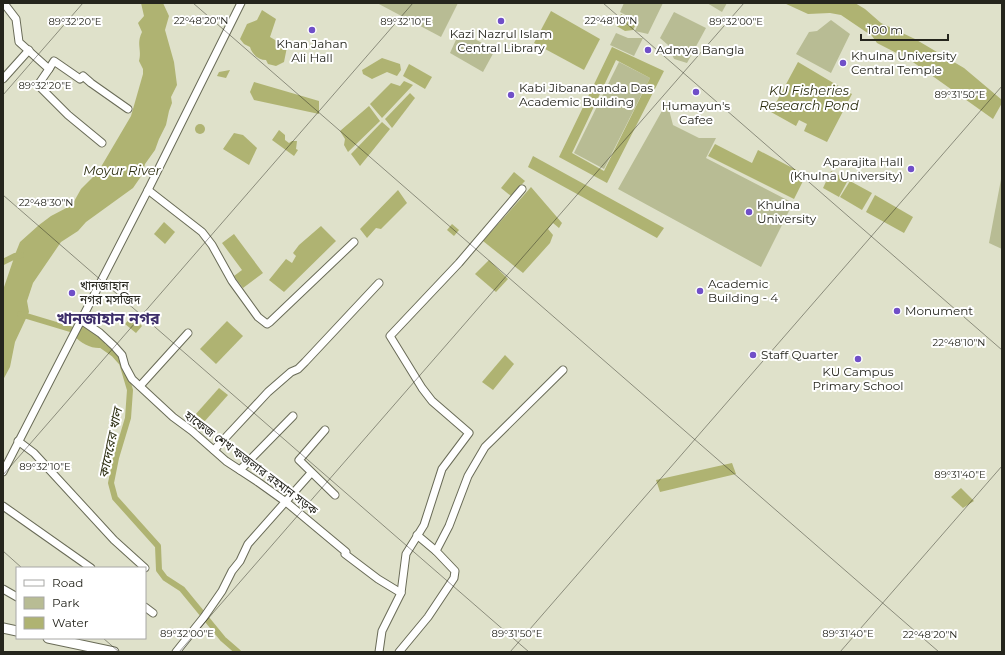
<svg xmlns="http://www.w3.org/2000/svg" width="1005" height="655" font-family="Montserrat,'Noto Sans Bengali',sans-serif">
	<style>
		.green { fill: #b8bc94 }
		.water { fill: #afb372; fill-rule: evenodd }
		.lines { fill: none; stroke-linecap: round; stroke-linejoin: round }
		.canal { stroke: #afb372; stroke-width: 6 }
		.minor-casing { stroke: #696b57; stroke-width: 9 }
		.major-casing { stroke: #696b57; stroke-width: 11 }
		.minor { stroke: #fff; stroke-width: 7 }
		.major { stroke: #fff; stroke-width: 9 }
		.ticks { fill: none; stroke: #25251d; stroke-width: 1; stroke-opacity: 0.45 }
		.poi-dot { fill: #704fc8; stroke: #fff; stroke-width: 1.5 }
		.labels { text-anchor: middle; stroke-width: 4; stroke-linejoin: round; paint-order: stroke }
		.poi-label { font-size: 12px; fill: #25251d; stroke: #fff; text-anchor: start }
		.street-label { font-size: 12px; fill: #25251d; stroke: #fff }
		.water-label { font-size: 13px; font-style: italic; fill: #2d2f11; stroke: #fff }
		.district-label { font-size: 16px; font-weight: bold; fill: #3d2e6a; stroke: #fff }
		.ticks-label { font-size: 10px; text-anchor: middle; fill: #25251d; stroke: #fff; stroke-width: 4; stroke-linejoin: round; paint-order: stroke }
	</style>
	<rect width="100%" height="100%" fill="#dfe1ca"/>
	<g class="green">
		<polygon points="377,3 458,3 441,37"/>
		<polygon points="624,3 663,3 648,34 635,31 639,22 620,12"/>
		<polygon points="707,3 727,3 722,12"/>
		<polygon points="674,12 706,28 687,63 674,59 668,45 660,38"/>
		<polygon points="831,20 850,34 831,73 796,54 809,32 817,31"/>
		<polygon points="460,31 495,50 483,72 450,53"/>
		<polygon points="616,33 628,38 643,38 634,56 610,45"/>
		<polygon points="619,62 650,78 604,169 574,153"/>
		<polygon points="667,102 673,125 699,138 716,138 706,158 793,203 761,267 618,189"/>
		<polygon points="1002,174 1002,249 989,243"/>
	</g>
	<g class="water">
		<path d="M141,3H163L169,16L165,30L174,62L177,85L171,97L172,103L169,111L166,125L159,139L155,150L145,164L142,175L133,188L86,222L78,231L61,242L33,283L27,301L29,312L15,342L10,367L3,380V290L16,252L20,242L39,225L51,216L72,205L81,189L98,172L131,116L143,74V69L139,61C142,49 136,44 142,32L138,23L144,16Z"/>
		<polygon points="784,3 855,3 865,9 881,23 915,39 964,68 1002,100 1002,103 993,119 910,60 877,43 872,36 841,15 830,13 808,14"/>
		<path d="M262,10L276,19L270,37L287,47L284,62L276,66L268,64L266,60C258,60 252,54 250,47L244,44L240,39L247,24L257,20Z"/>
		<polygon points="551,11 600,39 584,70 534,43"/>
		<polygon points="621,14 637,22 633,30 625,31 615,25"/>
		<path d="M612,47L664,71L607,183L559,157ZM616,60L650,78L604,171L572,153Z"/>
		<polygon points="382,58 400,64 401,70 397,76 387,72 372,79 363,74 362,70"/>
		<polygon points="798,62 852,94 827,142 804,131 807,124 799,120 796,126 771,112"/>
		<polygon points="409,64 432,77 425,89 403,76"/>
		<polygon points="230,70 226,78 217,76 219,72"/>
		<polygon points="404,81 413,85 382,118 370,104 391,83 400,86"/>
		<polygon points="254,82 319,101 319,114 254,100 250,92"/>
		<polygon points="410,93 415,98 392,128 385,119"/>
		<polygon points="369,106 380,121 348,152 344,145 345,139 340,131"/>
		<polygon points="382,122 390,129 360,166 351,154"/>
		<circle cx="200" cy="129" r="5"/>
		<polygon points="279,130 285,135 285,140 289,143 292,141 297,141 296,149 298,150 294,156 272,140"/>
		<polygon points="234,133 243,135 257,148 249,165 223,149"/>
		<polygon points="715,144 752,163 758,150 806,175 794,199 708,156"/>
		<polygon points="533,156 664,228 657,238 528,167"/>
		<polygon points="831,171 848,180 839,197 823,188"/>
		<polygon points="514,172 525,181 511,196 501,188"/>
		<polygon points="850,181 872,193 862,210 840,197"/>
		<polygon points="531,187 562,223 559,228 553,223 548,229 553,235 550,243 523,273 483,241"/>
		<polygon points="398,190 407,203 381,229 376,228 367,238 360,229"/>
		<polygon points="875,195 913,217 904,233 866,212"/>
		<polygon points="164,222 175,232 165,244 154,234"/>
		<polygon points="452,224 459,230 454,236 447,230"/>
		<polygon points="321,226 336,241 284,292 269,280 286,259 292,263 296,256 293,253 299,245"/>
		<polygon points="234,234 263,273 243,288 234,276 242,270 222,243"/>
		<polygon points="489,260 508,279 496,292 475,274"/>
		<polygon points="132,316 142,326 136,333 125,324"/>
		<polygon points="227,321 243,336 216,364 200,349"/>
		<path d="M82,325L100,335L105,340V344L101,348C92,349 80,343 75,336Z"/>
		<polygon points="505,355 514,364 493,390 482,382"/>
		<polygon points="219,388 228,395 204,422 195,415"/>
		<polygon points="732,463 736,474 660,492 656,480"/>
		<polygon points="961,488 974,501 963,508 951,497"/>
	</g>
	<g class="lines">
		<g class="canal">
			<polyline points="3,262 15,256 21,255"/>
			<polyline points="20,314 80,332"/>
			<polyline points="97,342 114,354 122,363 130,390 128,418 116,458 111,483 115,498 158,546 159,570 165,578 182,589 223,639 238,652"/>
		</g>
		<g class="minor-casing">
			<g id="minor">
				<polyline points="3,6 6,6 16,19 19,42 49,69 54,61 80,79 83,76 91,83 128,109"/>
				<polyline points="49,69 38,85 68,115 102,143"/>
				<polyline points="3,79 29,50"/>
				<polyline points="148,190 202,232 212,245 232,281 258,317 267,324 270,322 354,242"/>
				<polyline points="81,320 100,333 114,346 122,355 125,366 132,379 173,417 192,431 226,461 258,482 286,502 346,552 345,554 378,579 401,593"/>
				<polyline points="140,386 188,333"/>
				<polyline points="325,430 299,460 335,495"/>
				<polyline points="18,441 34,453 114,540 145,568"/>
				<polyline points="214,450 268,392 291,372 298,369 305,362 379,283"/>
				<polyline points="240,470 293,416"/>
				<polyline points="3,472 148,190 241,3"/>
				<polyline points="3,506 91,568"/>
				<polyline points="417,535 436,551"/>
				<polyline points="3,589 17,597"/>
				<polyline points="145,607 153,613"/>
				<polyline points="176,652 204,617 222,591 232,571 240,561 248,544 311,473"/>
				<polyline points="379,652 382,631 401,593 406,554 424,525 442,469 469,433 432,401 422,388 390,336 459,263 522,189"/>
				<polyline points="399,652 428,617 454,578 455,571 436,551 449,526 468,476 485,447 563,370"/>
			</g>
		</g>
		<g class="major-casing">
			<g id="major">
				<polyline points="3,628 17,631"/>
				<polyline points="48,638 114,652"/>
			</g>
		</g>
		<use href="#minor" class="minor"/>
		<use href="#major" class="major"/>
	</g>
	<path class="ticks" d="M193,3L939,652M603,3L1002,350M3,95L83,3M3,195L529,652M3,475L413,3M3,551L22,568M103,638L119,652M179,652L744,3M510,652L1002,86M840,652L1002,466"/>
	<g class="poi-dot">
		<circle cx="501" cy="21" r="4"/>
		<circle cx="312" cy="30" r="4"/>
		<circle cx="648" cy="50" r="4"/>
		<circle cx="843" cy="63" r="4"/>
		<circle cx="696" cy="92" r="4"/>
		<circle cx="511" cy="95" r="4"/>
		<circle cx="911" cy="169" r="4"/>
		<circle cx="749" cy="212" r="4"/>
		<circle cx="700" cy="291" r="4"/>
		<circle cx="72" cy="293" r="4"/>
		<circle cx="897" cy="311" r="4"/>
		<circle cx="753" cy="355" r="4"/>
		<circle cx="858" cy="359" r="4"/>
	</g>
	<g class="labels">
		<g class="poi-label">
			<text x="501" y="38" text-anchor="middle">Kazi Nazrul Islam<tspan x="501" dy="14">Central Library</tspan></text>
			<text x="312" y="48" text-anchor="middle">Khan Jahan<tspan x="312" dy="14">Ali Hall</tspan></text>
			<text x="656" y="54">Admya Bangla</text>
			<text x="851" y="60">Khulna University<tspan x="851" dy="14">Central Temple</tspan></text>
			<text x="519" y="92">Kabi Jibanananda Das<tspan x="519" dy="14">Academic Building</tspan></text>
			<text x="696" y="110" text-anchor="middle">Humayun's<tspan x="696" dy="14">Cafee</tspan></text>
			<text x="903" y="166" text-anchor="end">Aparajita Hall<tspan x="903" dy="14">(Khulna University)</tspan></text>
			<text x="757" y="209">Khulna<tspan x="757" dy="14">University</tspan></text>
			<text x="708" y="288">Academic<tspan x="708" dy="14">Building - 4</tspan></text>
			<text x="80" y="290">খানজাহান<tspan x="80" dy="14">নগর মসজিদ</tspan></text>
			<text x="905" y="315">Monument</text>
			<text x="761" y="359">Staff Quarter</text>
			<text x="858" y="376" text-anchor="middle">KU Campus<tspan x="858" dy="14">Primary School</tspan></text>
		</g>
		<g class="street-label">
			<text transform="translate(251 463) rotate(37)" y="4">হাফেজ শেখ ফজলার রহমান সড়ক</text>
		</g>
		<g class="water-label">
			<text x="809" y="95">KU Fisheries<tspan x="809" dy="15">Research Pond</tspan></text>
			<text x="122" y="175">Moyur River</text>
			<text transform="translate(110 443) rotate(-78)" y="5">কাদেরের খাল</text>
		</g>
		<g class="district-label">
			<text x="108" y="324">খানজাহান নগর</text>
		</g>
	</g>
	<g class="ticks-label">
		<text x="201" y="24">22°48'20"N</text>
		<text x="611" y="24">22°48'10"N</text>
		<text x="75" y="25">89°32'20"E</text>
		<text x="406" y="25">89°32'10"E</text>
		<text x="736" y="25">89°32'00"E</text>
		<text x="45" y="89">89°32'20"E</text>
		<text x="960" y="98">89°31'50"E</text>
		<text x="46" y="206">22°48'30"N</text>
		<text x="959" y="346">22°48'10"N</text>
		<text x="45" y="470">89°32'10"E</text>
		<text x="960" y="478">89°31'40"E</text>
		<text x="187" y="637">89°32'00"E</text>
		<text x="517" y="637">89°31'50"E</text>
		<text x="848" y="637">89°31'40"E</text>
		<text x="930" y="638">22°48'20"N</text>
	</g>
	<rect width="1005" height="655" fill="none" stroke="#25251d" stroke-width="8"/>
	<rect x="16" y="567" width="130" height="72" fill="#ffffff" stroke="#a8a8a5"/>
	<rect x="24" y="580" width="20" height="6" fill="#ffffff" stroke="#a8a8a5"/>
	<text x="52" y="587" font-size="12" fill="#25251d">Road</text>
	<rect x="24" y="597" width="20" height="12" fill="#b8bc94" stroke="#a8a8a5"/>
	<text x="52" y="607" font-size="12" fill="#25251d">Park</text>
	<rect x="24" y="617" width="20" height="12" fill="#afb372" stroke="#a8a8a5"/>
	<text x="52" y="627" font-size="12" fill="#25251d">Water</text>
	<path d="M861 34v6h87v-6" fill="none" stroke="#25251d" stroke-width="2"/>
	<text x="867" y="34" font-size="12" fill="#25251d" stroke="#ffffff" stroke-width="3" paint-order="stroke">100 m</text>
</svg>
